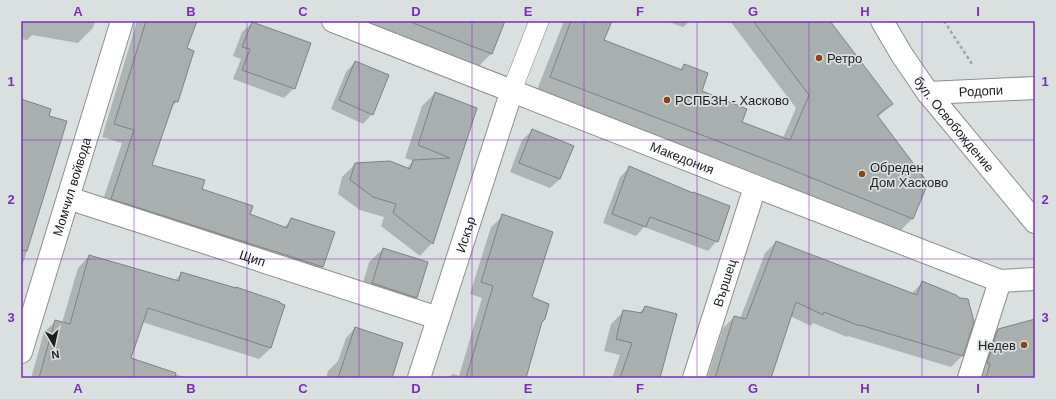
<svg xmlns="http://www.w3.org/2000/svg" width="1056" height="399" font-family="Helvetica,sans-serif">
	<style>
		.shadow { fill: #0003 }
		.building { fill: #a9aeae; stroke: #7e8283 }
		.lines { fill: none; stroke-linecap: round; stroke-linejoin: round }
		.lane-casing { stroke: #8b9090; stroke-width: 20 }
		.street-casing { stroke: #8b9090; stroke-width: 24 }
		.secondary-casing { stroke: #8b9090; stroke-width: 24 }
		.primary-casing { stroke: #8b9090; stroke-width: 24 }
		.path { stroke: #9ea3a3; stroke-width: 2.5; stroke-dasharray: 3 3; stroke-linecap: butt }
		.lane { stroke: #fff; stroke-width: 19 }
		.street { stroke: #fff; stroke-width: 22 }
		.secondary { stroke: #fff; stroke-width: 22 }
		.primary { stroke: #fff; stroke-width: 22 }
		.grid { fill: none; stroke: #7b2cbf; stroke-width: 1; stroke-opacity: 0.55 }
		.poi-dot { fill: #89441a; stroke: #dae0e0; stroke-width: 1.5 }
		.labels { text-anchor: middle; stroke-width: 3.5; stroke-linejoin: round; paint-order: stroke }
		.poi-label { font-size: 13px; fill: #1d1f1f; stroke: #dae0e0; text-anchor: start }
		.street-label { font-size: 13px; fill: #1d1f1f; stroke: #dae0e0 }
		.neatline { fill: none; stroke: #7b2cbf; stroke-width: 1.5 }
		.grid-label { font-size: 13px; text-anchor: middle; font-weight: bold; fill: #7b2cbf }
	</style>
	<rect width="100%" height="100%" fill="#dae0e0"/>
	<g class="shadow">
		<polygon points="21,21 95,21 93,28 78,43 32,35 27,40 21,39"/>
		<polygon points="137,21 196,21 186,49 177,102 171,107 151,165 249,214 284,227 292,219 322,267 309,279 99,212 122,143 102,137"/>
		<polygon points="355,21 504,21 492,53 477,68"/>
		<polygon points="564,21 610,21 603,40 680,70 684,65 700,92 741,122 783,138 796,108 730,21 829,21 892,104 878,117 912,219 899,232 767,178 537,90"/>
		<polygon points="666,21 690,21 683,27"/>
		<polygon points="252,23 294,88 284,98 233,79 241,59 233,56 242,32"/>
		<polygon points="355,62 372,114 363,124 331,109 346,72"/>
		<polygon points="435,93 476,109 432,243 420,256 381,226 384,217 360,210 338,194 342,177 355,164 406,169 413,161 405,158 422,106"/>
		<polygon points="21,104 47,116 66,122 21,270"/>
		<polygon points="532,131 560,179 550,188 510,172 522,140"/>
		<polygon points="629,168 717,241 708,251 644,227 636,236 603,223 620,177"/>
		<polygon points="503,216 531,298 541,322 525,378 448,378 453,374 459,376 482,298 470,294 491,227"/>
		<polygon points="776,242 911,294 923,282 962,356 951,367 848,336 847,337 813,323 811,326 790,316 770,378 707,378 723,328 734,317 740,319 765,253"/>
		<polygon points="383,249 416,297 403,311 359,297 369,262"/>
		<polygon points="89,256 174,281 182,273 271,348 259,359 142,322 130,359 187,378 31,378 44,332 56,321 62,323 78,268"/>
		<polygon points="645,307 660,377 664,378 612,378 620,355 604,351 611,324 624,311 638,314"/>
		<polygon points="1035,327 1035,378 973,378 983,345 998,330"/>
		<polygon points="355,328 391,378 326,378 328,371 338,361 346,338"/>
	</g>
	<g class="building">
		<polygon points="146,21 197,21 187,48 194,51 178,102 174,101 152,165 205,180 202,189 253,206 250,214 287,228 291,218 335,232 323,267 111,199 134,130 114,124"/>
		<polygon points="413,21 505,21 492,54 413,23"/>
		<polygon points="571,21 612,21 604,40 682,70 684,64 708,73 702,91 747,109 742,122 790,140 809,95 753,21 830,21 893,104 877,115 928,183 913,219 780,165 550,77"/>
		<polygon points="252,22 311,43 295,89 242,70 250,49 242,47"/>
		<polygon points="355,61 389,75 373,115 339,100"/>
		<polygon points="435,92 477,108 433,244 393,213 396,204 373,197 350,180 355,163 390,161 410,169 413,160 450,158 418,145"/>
		<polygon points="21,99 51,109 49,116 67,121 27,251 21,250"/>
		<polygon points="532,129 574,146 560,179 519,163"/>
		<polygon points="629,166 693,193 693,192 730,206 718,242 650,217 646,227 612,214"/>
		<polygon points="502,214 553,232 532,297 549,304 545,319 542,322 526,378 466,378 493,286 481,282"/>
		<polygon points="776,241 917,295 922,281 956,295 960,298 968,299 974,322 963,356 860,325 860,326 824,312 823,315 796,302 771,378 715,378 734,316 746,319"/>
		<polygon points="383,248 428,262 417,298 372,283"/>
		<polygon points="89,255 179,281 181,272 236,288 236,287 280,302 280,303 285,305 271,348 148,308 131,358 176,373 175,378 39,378 55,320 70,324"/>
		<polygon points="645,306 677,314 660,378 620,378 632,343 616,339 623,310 642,313"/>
		<polygon points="1035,319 1035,378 986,378 990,364 987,363 998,329"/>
		<polygon points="355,327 403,343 392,378 338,378"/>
	</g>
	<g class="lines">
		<g class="lane-casing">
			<polyline id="lane" points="512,90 539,21"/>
		</g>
		<g class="street-casing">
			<g id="street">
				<path id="s1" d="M333,21C556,107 777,196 1000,281L1035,279"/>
				<path id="s2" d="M68,198L438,318"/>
				<path id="s3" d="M21,352L122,21"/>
				<path id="s4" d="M419,378L512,90"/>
				<path id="s5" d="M694,378L755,187"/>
				<polyline points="969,378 1000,281"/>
			</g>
		</g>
		<g class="secondary-casing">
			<g id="secondary">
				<path id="s6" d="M928,93L1035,88"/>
			</g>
		</g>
		<g class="primary-casing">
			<g id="primary">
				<path id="s7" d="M882,21L902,55L928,93L1035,222"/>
			</g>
		</g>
		<polyline class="path" points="944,21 972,64"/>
		<use href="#lane" class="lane"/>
		<use href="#street" class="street"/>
		<use href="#secondary" class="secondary"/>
		<use href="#primary" class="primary"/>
	</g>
	<path class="grid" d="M134,21V378M247,21V378M359,21V378M472,21V378M584,21V378M697,21V378M809,21V378M922,21V378M21,140H1035M21,259H1035"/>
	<g class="poi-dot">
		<circle cx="819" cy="58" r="4"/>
		<circle cx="667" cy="100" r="4"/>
		<circle cx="862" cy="174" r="4"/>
		<circle cx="1024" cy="345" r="4"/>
	</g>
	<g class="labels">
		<g class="poi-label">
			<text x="827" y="63">Ретро</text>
			<text x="675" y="105">РСПБЗН - Хасково</text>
			<text x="870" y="172">Обреден<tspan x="870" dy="15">Дом Хасково</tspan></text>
			<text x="1016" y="350" text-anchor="end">Недев</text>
		</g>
		<g class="street-label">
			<text dy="5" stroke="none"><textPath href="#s6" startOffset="53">Родопи</textPath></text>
			<text dy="5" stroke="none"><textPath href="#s7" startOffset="126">бул. Освобождение</textPath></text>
			<text dy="5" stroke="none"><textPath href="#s1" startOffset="375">Македония</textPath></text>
			<text dy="5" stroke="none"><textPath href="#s3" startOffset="173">Момчил войвода</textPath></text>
			<text dy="5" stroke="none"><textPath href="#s4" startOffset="151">Искър</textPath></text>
			<text dy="5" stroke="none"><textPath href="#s2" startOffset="194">Щип</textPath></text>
			<text dy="5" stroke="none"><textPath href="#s5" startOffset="100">Вършец</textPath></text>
		</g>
	</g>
	<rect width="1056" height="399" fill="none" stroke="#dae0e0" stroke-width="44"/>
	<g transform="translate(54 345) rotate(171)" stroke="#dae0e0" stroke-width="3" paint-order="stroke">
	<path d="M0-3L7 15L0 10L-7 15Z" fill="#1d1f1f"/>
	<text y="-6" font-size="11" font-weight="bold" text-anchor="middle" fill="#1d1f1f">N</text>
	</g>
	<rect x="22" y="22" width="1012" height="355" class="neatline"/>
	<g class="grid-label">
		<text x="78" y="16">A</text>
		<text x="191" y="16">B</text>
		<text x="303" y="16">C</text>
		<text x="416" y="16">D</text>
		<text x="528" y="16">E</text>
		<text x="640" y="16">F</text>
		<text x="753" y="16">G</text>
		<text x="865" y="16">H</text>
		<text x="978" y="16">I</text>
		<text x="11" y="86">1</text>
		<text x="1045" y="86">1</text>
		<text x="11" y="204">2</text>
		<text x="1045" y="204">2</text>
		<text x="11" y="322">3</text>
		<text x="1045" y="322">3</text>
		<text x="78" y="393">A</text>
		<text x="191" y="393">B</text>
		<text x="303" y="393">C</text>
		<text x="416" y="393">D</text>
		<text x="528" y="393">E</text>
		<text x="640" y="393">F</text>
		<text x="753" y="393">G</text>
		<text x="865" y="393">H</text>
		<text x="978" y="393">I</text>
	</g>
</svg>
